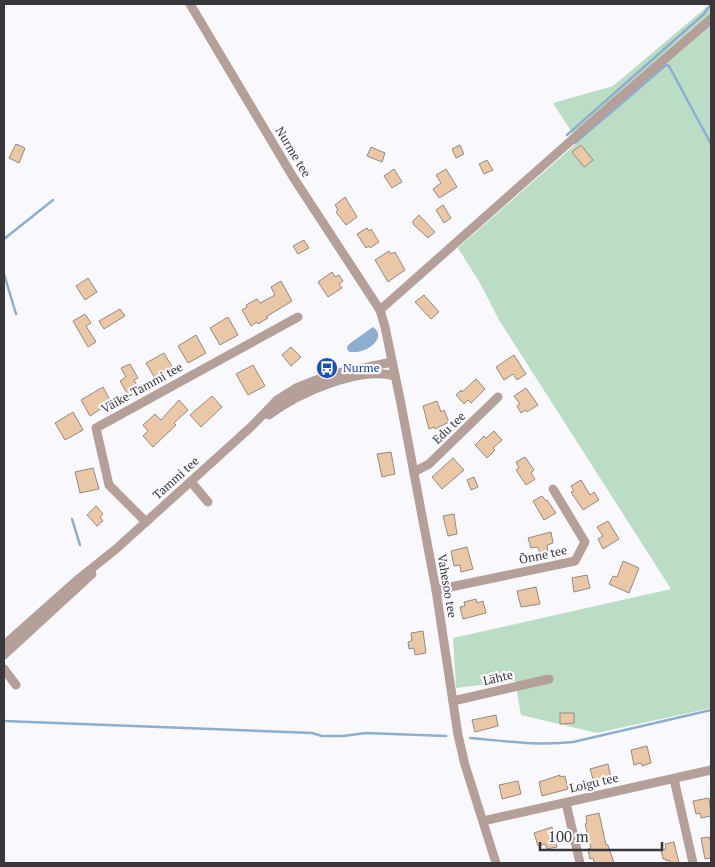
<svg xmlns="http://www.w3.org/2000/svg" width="715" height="867" font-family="'PT Serif',serif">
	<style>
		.green { fill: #bbdcc5 }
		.water { fill: #8eaecf }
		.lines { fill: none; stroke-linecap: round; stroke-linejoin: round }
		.stream { stroke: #8eaecf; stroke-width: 2.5 }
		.building { fill: #eac7a6; stroke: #948a81 }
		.minor { stroke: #b49f99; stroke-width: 9 }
		.labels { text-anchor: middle; stroke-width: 4.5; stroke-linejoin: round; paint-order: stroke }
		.street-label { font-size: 12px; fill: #38373c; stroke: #f9f8fd }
		.transit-label { font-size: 12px; fill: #164399; stroke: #f9f8fd; text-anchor: start }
	</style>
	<rect width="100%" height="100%" fill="#f9f8fd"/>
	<polygon class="green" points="709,5 711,8 711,708 597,733 521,715 515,681 456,688 453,638 671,589 499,320 480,283 458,248 578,142 553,103 613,86"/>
	<path class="water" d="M373,327C390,339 361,357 348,351L347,347L349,344Z"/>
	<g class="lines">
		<g class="stream">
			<polyline points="567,135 704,14 711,4"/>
			<polyline points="575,143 666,65 669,66 711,144"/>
			<polyline points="4,239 53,200"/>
			<polyline points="4,274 16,314"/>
			<polyline points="72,519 80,545"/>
			<polyline points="4,721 312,733 322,736 343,736 366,733 446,736"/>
			<path d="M470,738C505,741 538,746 573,742L711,710"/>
		</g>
	</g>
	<g class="building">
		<polygon points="16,144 25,148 19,163 9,158"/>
		<polygon points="460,145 464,154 456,158 452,149"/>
		<polygon points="581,145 593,160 584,167 572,152"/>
		<polygon points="371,147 385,153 382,162 367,156"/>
		<polygon points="487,160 493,170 484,174 479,164"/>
		<polygon points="394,169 402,182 392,188 384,176"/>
		<polygon points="446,169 457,187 439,198 433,189 441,183 436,175"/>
		<polygon points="345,197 357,217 346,225 336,212 338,210 335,205"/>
		<polygon points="443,205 451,218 444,223 436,210"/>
		<polygon points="419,215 435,232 428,238 413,224 413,221"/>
		<polygon points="367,228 369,231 371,229 379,242 370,248 369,246 366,248 357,234"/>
		<polygon points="304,240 309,248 298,254 293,246"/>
		<polygon points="389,251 391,254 395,252 405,270 388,282 375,260"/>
		<polygon points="332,272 335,277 339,275 343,281 339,284 342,288 328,297 318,282"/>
		<polygon points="88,278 97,292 85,300 76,286"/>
		<polygon points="281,281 292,301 266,317 268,318 258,324 257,322 251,326 242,310 247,307 246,305 257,299 260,303 275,295 271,287"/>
		<polygon points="424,295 439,312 431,319 415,302"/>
		<polygon points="120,309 125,316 104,329 99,321"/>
		<polygon points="85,314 91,323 86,326 96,342 88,347 73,321"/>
		<polygon points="228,317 238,335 220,345 210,328"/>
		<polygon points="196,335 206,353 188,363 178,346"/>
		<polygon points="291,347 301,357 291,366 282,355"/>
		<polygon points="164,353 174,370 156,380 146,363"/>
		<polygon points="514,355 526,374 517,380 513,374 504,380 496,367"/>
		<polygon points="130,364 138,378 134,380 139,389 128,395 120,381 126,377 121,368"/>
		<polygon points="253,365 265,386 248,395 236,374"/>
		<polygon points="476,379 485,389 471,403 468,400 464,404 456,395 461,390 462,392"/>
		<polygon points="103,387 111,402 90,416 81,400"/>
		<polygon points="526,388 538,405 527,412 526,410 521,413 517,406 520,404 514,396"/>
		<polygon points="212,396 222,407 201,427 190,415"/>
		<polygon points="179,400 188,410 174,423 176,425 153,447 143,436 148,431 143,425 155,414 161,420"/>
		<polygon points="437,401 441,412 444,410 449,422 435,429 434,427 429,429 423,406"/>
		<polygon points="73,412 83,430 65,440 55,423"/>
		<polygon points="494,431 502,440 493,448 495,450 487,458 475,445 484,436 486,438"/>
		<polygon points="391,452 395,474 382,477 377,454"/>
		<polygon points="525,457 534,470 531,473 535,479 526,485 516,470 519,468 516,462"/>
		<polygon points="453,458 464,470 442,489 432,477"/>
		<polygon points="93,468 99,489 80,493 75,472"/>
		<polygon points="474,477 478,487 471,490 467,480"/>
		<polygon points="581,480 590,495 594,492 599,500 583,510 571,492 574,491 571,486"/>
		<polygon points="542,496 546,501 547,500 556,513 544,520 533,501"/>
		<polygon points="96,506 103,514 100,517 103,521 97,526 87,515"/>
		<polygon points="454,514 457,534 448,536 443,516"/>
		<polygon points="608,521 619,539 603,549 598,539 603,536 597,527"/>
		<polygon points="551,532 553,543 547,545 548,552 540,554 538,547 531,548 528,538"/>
		<polygon points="467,547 473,569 461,572 460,565 454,566 451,551"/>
		<polygon points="623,561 639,568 629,593 609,584 613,576 617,577"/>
		<polygon points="587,575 590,588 574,592 572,578"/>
		<polygon points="536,587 540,604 521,607 517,591"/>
		<polygon points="476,599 477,603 483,601 486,613 463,619 460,607 465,606 464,602"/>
		<polygon points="423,631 426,653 415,655 414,648 409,649 408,642 412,641 411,633"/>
		<polygon points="560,713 574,713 574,723 560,724"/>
		<polygon points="496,715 498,726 475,732 472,720"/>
		<polygon points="647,746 651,763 642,766 641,763 634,765 631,750"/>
		<polygon points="608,764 611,778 594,782 590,769"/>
		<polygon points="560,775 560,777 565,776 568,789 542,796 539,782"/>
		<polygon points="518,781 521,794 502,799 499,785"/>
		<polygon points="709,798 711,816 701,818 700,813 696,814 693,801"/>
		<polygon points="599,813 606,845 608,845 614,863 594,863 593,858 590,859 588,849 591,848 585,824 587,823 586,816"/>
		<polygon points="552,827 557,847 547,849 545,844 538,846 534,833"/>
		<polygon points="709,837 711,842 711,858 705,859 701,838"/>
		<polygon points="674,842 679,863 670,863 669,860 666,861 666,859 663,859 661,850 666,849 665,844"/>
	</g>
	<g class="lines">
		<g class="minor">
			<polyline points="190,4 293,177 380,310 385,327 400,399 436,590 458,735 465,765 496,863"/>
			<polyline points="380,310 609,107 711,19"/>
			<path d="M269,415C298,393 359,366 395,376"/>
			<polyline points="414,472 429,464 498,397"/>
			<polyline points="191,482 208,502"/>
			<polyline points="146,522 109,485 96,428 298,317"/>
			<polyline points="436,590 575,561 585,542 553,489"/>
			<polyline points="4,645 76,581 116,549 252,426 277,400 296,388 329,375 392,362"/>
			<polyline points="4,655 92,574"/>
			<polyline points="4,669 16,685"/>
			<polyline points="453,701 549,679"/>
			<polyline points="674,779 693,863"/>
			<polyline points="566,803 580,863"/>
			<polyline points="483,821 711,770"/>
		</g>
	</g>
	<defs>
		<g id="bus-disc" transform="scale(1.125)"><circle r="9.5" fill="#1a4fb4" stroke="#f9f8fd"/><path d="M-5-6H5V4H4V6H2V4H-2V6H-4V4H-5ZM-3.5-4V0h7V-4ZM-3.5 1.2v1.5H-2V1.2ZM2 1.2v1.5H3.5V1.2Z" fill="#fff"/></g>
	</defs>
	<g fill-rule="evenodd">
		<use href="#bus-disc" x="327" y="368"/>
	</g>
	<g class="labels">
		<g class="street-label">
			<text transform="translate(293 152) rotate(59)" y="4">Nurme tee</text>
			<text transform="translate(142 388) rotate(-29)" y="4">Väike-Tammi tee</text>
			<text transform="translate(449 428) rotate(-44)" y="4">Edu tee</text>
			<text transform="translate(176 478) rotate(-42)" y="4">Tammi tee</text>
			<text transform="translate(543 555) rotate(-12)" y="4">Õnne tee</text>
			<text transform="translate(447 586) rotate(80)" y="4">Vahesoo tee</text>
			<text transform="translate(498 678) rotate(-13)" y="4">Lähte</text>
			<text transform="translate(594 783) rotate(-13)" y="4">Loigu tee</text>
		</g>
		<g class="transit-label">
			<text x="343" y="372">Nurme</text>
		</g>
	</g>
	<rect width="715" height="867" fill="none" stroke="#38373c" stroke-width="10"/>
	<path d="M540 842v8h122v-8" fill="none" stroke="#38373c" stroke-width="2.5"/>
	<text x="548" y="842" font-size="15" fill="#38373c" stroke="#f9f8fd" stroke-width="4" paint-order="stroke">100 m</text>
</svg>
